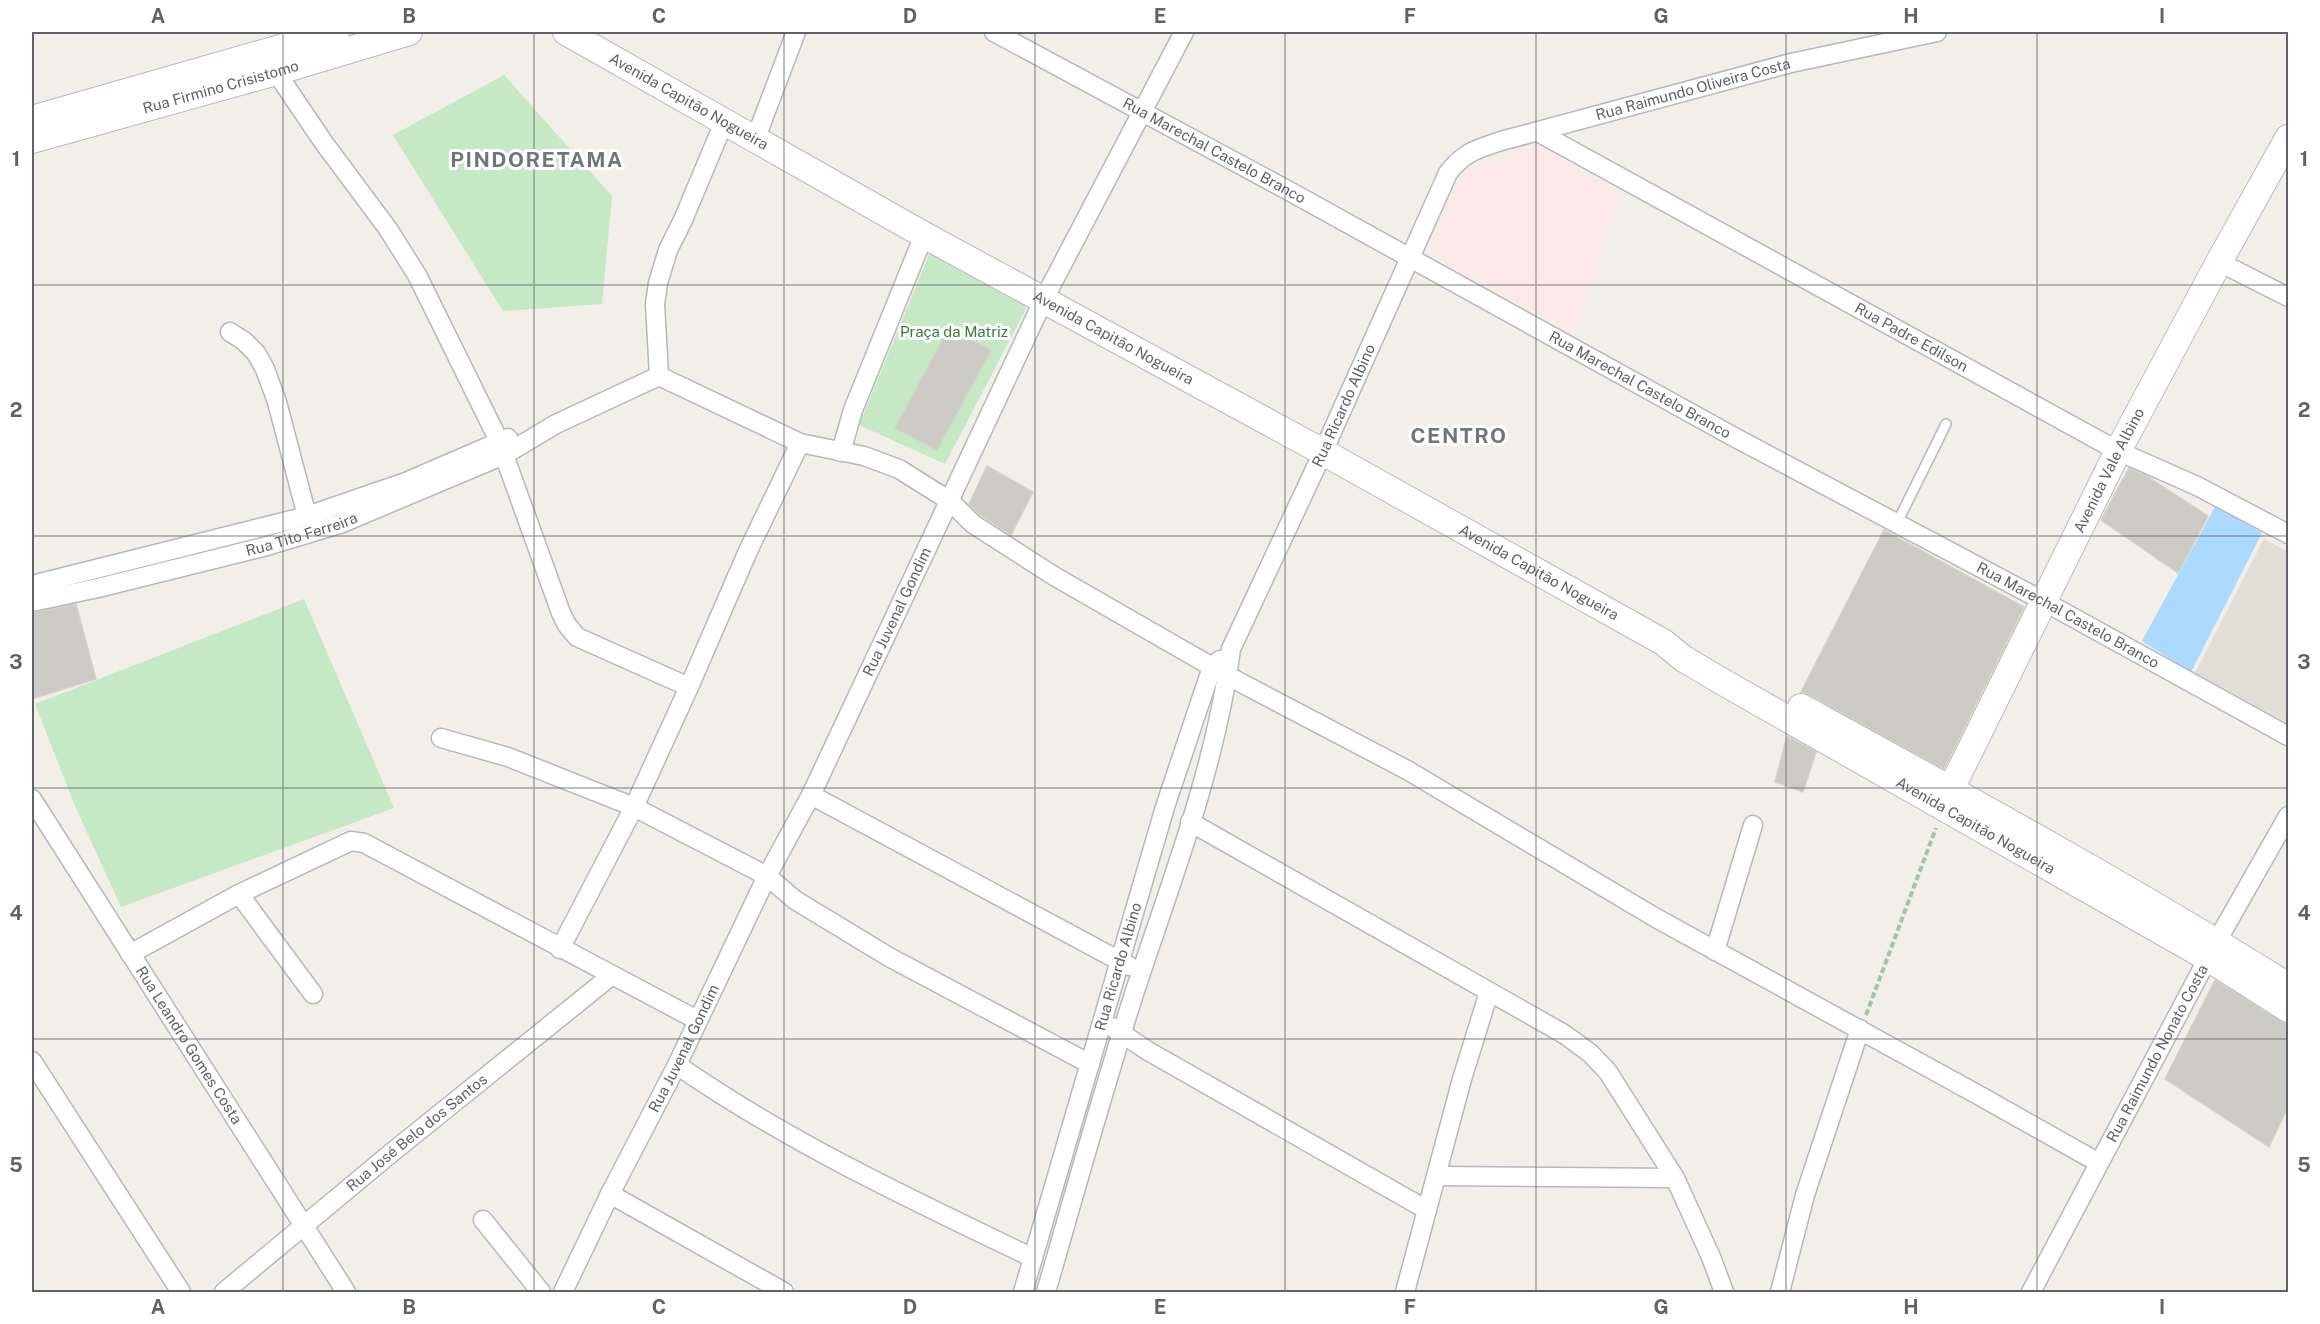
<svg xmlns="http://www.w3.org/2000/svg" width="2320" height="1324" font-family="'Public Sans',sans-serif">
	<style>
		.education { fill: #e1ded6 }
		.medical { fill: #fce8e6 }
		.green { fill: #c5e8c5 }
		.water { fill: #aadaff }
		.building { fill: #cccac5; stroke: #d6d1c6; stroke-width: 1.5 }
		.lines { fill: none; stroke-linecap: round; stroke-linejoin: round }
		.lane-casing { stroke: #b5b8bc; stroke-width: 12 }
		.street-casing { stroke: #b5b8bc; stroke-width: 21 }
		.secondary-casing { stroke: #b6babf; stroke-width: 28 }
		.path { stroke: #9cc7a9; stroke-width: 4; stroke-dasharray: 6 3; stroke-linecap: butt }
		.lane { stroke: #fff; stroke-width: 9 }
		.street { stroke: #fff; stroke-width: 18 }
		.secondary { stroke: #fff; stroke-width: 26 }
		.grid { fill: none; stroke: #5f6368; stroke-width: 1.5; stroke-opacity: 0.55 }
		.labels { text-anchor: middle; stroke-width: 6; stroke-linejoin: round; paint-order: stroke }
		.street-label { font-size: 15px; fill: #5f6368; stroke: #fff }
		.park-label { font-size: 15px; fill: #348238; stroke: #fff }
		.district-label { font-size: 21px; font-weight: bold; letter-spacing: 1.5px; fill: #70757a; stroke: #fff }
		.neatline { fill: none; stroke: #5f6368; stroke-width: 2 }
		.grid-label { font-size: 20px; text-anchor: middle; font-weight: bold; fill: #5f6368 }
	</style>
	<rect width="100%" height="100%" fill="#f1efe8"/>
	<polygon class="education" points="2264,539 2288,552 2288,723 2195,673"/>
	<polygon class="medical" points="1537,145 1620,195 1573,333 1430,253 1463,174"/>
	<g class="green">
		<polygon points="504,75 612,196 602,304 503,311 393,135"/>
		<polygon points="931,250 1027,307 945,464 859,425"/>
		<polygon points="304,599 394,808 121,907 75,806 35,704"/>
	</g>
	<polygon class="water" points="2216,505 2262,533 2191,672 2142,641"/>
	<g class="building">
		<polygon points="949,328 991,350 937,450 895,428"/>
		<polygon points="987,466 1033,492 1011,535 980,515 969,504"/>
		<polygon points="2129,468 2145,475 2208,516 2178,573 2101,520"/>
		<polygon points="1884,530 2024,607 1944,769 1808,694 1801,692"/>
		<polygon points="76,604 96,679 32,699 32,613"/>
		<polygon points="1787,736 1816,752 1803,792 1775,782"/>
		<polygon points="2215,980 2289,1026 2289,1105 2269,1147 2165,1079"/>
	</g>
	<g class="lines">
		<g class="lane-casing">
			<polyline id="lane" points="1897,523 1946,424"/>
		</g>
		<g class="street-casing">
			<g id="street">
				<path id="s1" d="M994,32L1289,191L1734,437L2045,602L2288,736"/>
				<polyline points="276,72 324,143 388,229 417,275 499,441 561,613 567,625 577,637 689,687"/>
				<polyline points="724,122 683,220 668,250 658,283 655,304 659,376 800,443 864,456 899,469 950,501 973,524 1054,576 1228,676 1407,770 1656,918 1982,1097 2099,1163"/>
				<path id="s2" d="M1538,132L2118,451L2197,486L2288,534"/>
				<polyline points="755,140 796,32"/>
				<polyline points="2219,262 2288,297"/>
				<polyline points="230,332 244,341 256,353 265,369 277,402 307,516"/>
				<polyline points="841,452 853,410 924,235"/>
				<polyline points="32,585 307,516 406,482 508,438"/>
				<path id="s3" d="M32,602L98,588L267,546L340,524L504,455L556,424L659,376"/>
				<polyline points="441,738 508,757 634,807 767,876 795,900 889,957 1090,1064"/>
				<polyline points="811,795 1129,966"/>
				<path id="s4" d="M32,799L346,1292"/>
				<polyline points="1190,822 1564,1034 1590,1053 1608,1072 1675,1178 1711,1257 1724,1292"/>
				<polyline points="239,894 313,994"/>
				<polyline points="560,949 634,807 689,687 748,551 800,443"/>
				<polyline points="1715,951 1753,825"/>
				<polyline points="130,954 239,894 351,841 364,843 697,1020"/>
				<polyline points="1112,1027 1148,1051 1427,1210"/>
				<polyline points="32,1061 181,1292"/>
				<path d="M677,1065C788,1142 912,1200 1033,1258"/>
				<polyline points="1437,1176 1675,1178"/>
				<polyline points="610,1194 784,1292"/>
				<polyline points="483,1220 541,1292"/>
				<path id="s5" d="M224,1292L390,1154L611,976"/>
				<path id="s6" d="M563,1292L610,1194L677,1065L767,876L811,795L1044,299L1184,32"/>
				<path id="s7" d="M1023,1292L1165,807L1212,667L1220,660"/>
				<path id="s8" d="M1046,1292C1075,1192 1103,1090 1135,991C1172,879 1216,766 1231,649L1323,452L1448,173C1464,152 1477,149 1501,141L1791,63L1937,32"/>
				<polyline points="1405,1292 1462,1079 1489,992"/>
				<polyline points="1780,1292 1805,1195 1860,1029"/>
				<path id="s9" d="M2031,1292L2217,941L2288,816"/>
			</g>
		</g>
		<g class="secondary-casing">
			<g id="secondary">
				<path id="s10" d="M566,32L924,235L1323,452L1663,642L1684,659L1723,682L2208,958L2288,1009"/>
				<polyline points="32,119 336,32"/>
				<path id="s11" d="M32,140L276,72L409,32"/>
				<path d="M1801,707C1965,797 2130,887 2288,986"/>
				<path id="s12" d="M1944,808L1951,789L2118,451L2219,262L2288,138"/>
			</g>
		</g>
		<polyline class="path" points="1866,1015 1936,828"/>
		<use href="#lane" class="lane"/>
		<use href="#street" class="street"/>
		<use href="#secondary" class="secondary"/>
	</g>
	<path class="grid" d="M283,32V1292M534,32V1292M784,32V1292M1035,32V1292M1285,32V1292M1536,32V1292M1786,32V1292M2037,32V1292M32,285H2288M32,536H2288M32,788H2288M32,1039H2288"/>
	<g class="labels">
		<g class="street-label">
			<text dy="5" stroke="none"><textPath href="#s11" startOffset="196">Rua Firmino Crisistomo</textPath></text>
			<text dy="5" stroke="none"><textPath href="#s8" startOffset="1455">Rua Raimundo Oliveira Costa</textPath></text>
			<text dy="5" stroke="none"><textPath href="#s10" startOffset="141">Avenida Capitão Nogueira</textPath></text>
			<text dy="5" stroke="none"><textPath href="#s1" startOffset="250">Rua Marechal Castelo Branco</textPath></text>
			<text dy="5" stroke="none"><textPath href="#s10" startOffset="627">Avenida Capitão Nogueira</textPath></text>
			<text dy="5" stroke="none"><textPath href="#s2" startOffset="426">Rua Padre Edilson</textPath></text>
			<text dy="5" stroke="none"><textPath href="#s1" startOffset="736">Rua Marechal Castelo Branco</textPath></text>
			<text dy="5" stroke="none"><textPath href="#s8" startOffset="938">Rua Ricardo Albino</textPath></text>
			<text dy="5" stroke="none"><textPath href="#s12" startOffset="376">Avenida Vale Albino</textPath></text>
			<text dy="5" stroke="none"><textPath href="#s3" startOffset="278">Rua Tito Ferreira</textPath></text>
			<text dy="5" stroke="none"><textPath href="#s10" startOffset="1113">Avenida Capitão Nogueira</textPath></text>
			<text dy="5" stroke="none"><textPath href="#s6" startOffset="758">Rua Juvenal Gondim</textPath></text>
			<text dy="5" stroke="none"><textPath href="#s1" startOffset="1222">Rua Marechal Castelo Branco</textPath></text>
			<text dy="5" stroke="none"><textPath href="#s10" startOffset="1618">Avenida Capitão Nogueira</textPath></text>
			<text dy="5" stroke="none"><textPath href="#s7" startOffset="339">Rua Ricardo Albino</textPath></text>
			<text dy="5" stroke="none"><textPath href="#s4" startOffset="292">Rua Leandro Gomes Costa</textPath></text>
			<text dy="5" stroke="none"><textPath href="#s6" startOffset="272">Rua Juvenal Gondim</textPath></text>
			<text dy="5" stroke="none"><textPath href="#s9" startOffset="270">Rua Raimundo Nonato Costa</textPath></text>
			<text dy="5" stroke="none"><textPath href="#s5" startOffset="250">Rua José Belo dos Santos</textPath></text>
		</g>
		<g class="park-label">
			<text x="954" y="337">Praça da Matriz</text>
		</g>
		<g class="district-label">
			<text x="537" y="167">PINDORETAMA</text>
			<text x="1459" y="443">CENTRO</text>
		</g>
	</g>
	<rect width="2320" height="1324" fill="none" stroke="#ffffff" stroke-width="66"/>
	<rect x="33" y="33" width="2254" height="1258" class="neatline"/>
	<g class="grid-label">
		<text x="158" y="23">A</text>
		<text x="409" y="23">B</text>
		<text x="659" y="23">C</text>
		<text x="910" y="23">D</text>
		<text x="1160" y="23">E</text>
		<text x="1410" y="23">F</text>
		<text x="1661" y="23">G</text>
		<text x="1911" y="23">H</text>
		<text x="2162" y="23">I</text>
		<text x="16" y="166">1</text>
		<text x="2304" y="166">1</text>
		<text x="16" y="417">2</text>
		<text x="2304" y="417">2</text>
		<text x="16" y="669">3</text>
		<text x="2304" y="669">3</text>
		<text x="16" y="920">4</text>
		<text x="2304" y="920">4</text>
		<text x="16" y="1172">5</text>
		<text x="2304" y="1172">5</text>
		<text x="158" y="1314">A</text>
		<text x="409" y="1314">B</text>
		<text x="659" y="1314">C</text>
		<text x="910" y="1314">D</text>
		<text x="1160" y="1314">E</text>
		<text x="1410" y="1314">F</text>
		<text x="1661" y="1314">G</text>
		<text x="1911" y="1314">H</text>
		<text x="2162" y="1314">I</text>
	</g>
</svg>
